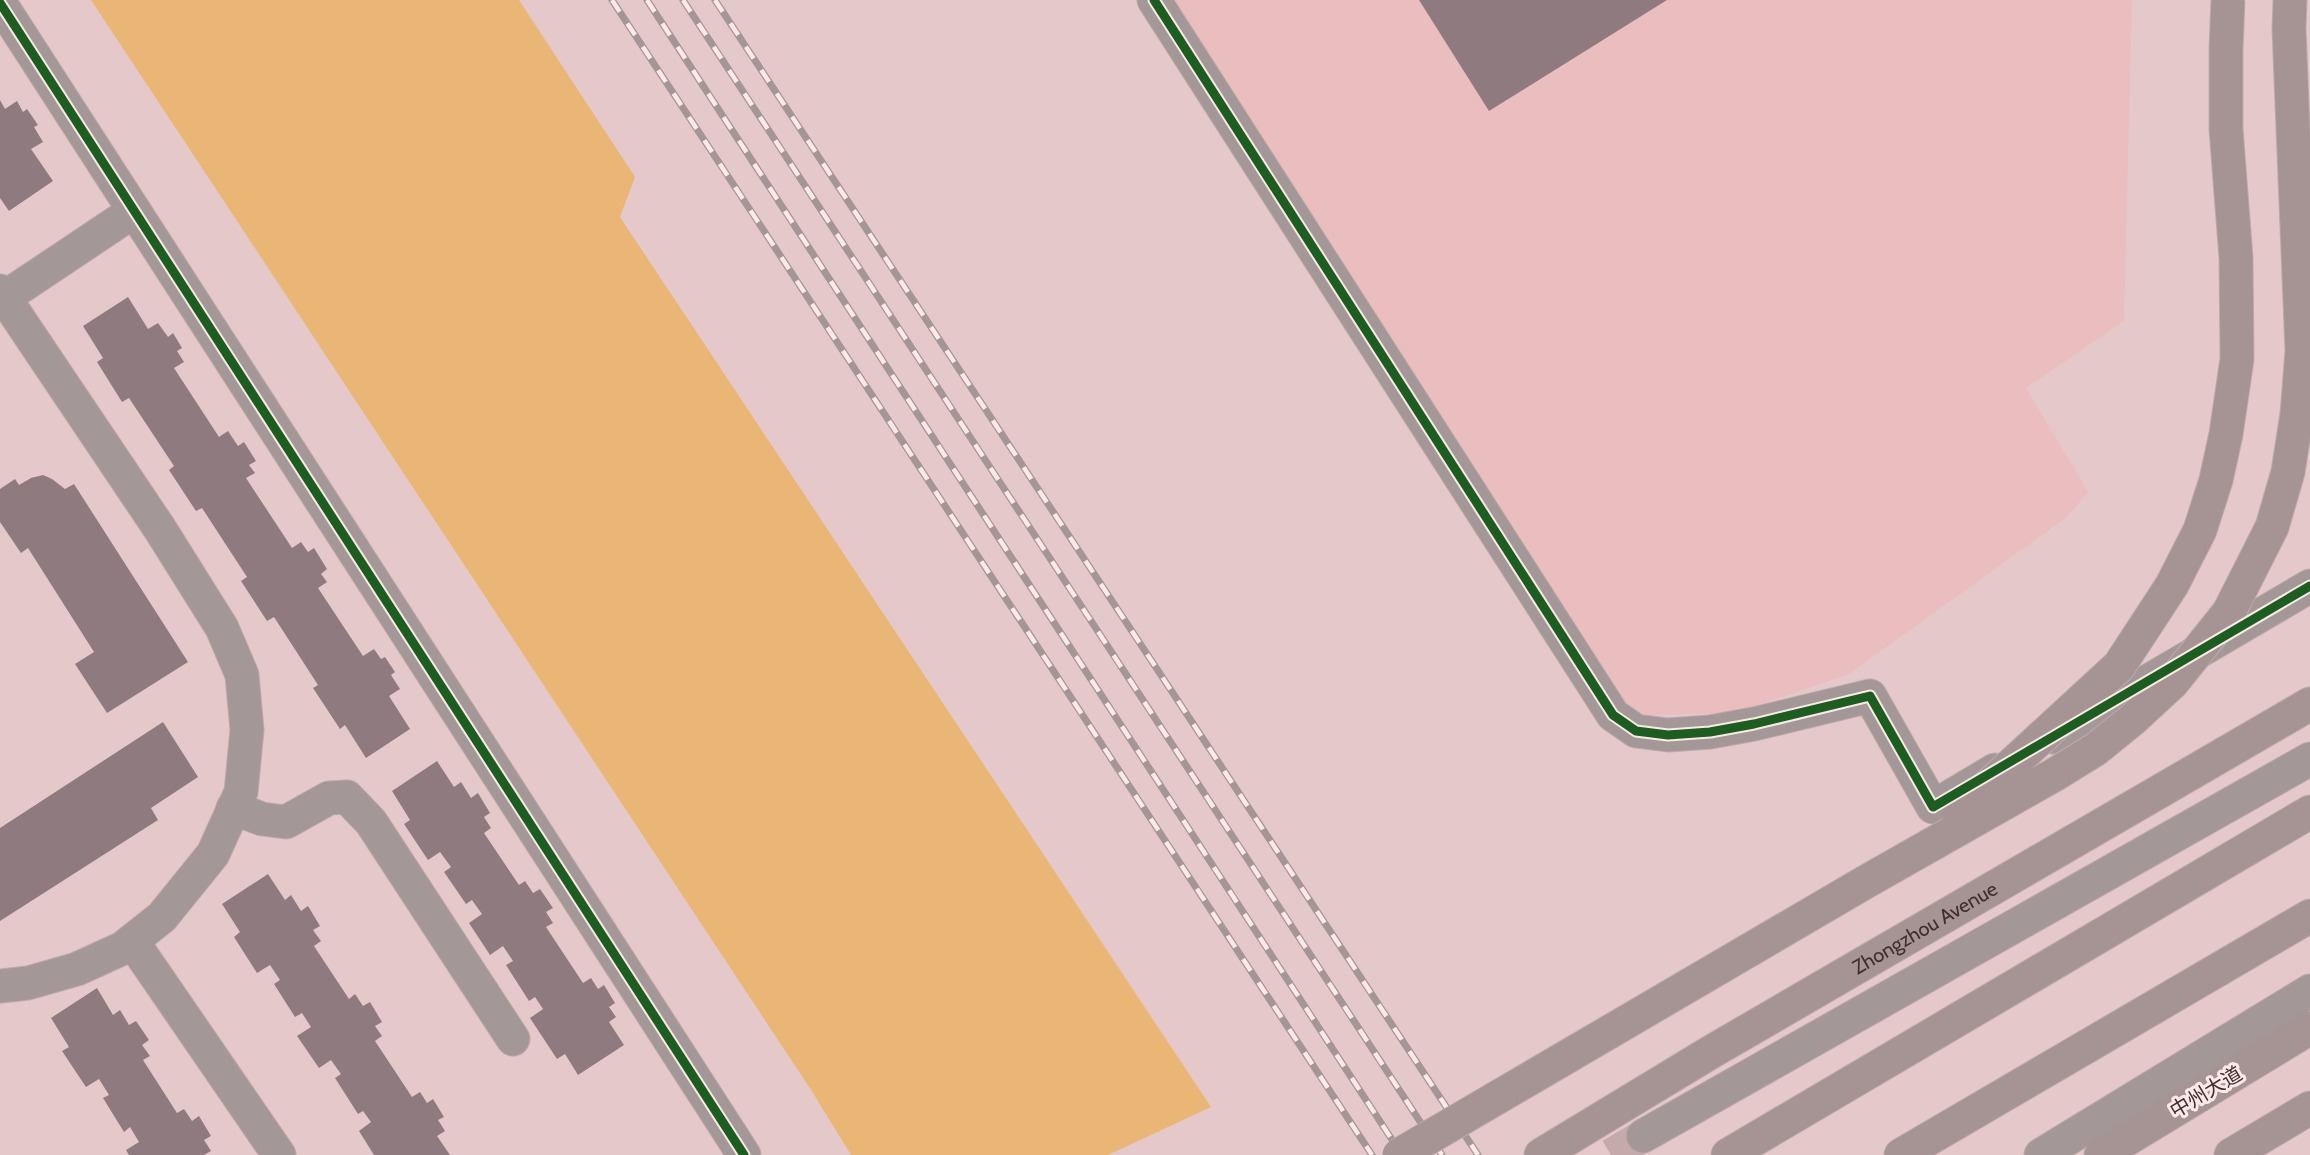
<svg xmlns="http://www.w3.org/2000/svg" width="2310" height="1155" font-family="Cabin,'Noto Sans SC',sans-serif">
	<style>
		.built { fill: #eabdbf }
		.green { fill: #e9b675 }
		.building { fill: #8f7b7f }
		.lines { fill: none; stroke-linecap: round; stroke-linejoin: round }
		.minor-tunnel { stroke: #c4aaab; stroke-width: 33; stroke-dasharray: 33 16; stroke-linecap: butt }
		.minor-casing { stroke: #bfa9aa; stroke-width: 35 }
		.highway-casing { stroke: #bfa9aa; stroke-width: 35 }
		.minor { stroke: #a49797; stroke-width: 33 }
		.highway { stroke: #a69494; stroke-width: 33 }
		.rail-casing { stroke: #a49596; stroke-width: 7 }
		.rail { stroke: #fde8e8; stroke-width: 4.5; stroke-dasharray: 14; stroke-linecap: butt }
		.highway-bridge-casing { stroke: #bfa9aa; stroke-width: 35; stroke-linecap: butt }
		.highway-bridge { stroke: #a69494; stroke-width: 33 }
		.cycleway-casing { stroke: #fde8e8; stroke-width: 13 }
		.cycleway { stroke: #1b5e20; stroke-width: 9 }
		.labels { text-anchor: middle; stroke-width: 6; stroke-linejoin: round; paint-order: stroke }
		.street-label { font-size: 20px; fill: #412e2e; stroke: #fde8e8 }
	</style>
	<rect width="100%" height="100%" fill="#e5c9ca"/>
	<polygon class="built" points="1173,0 2132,0 2124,321 2026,388 2088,492 2067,517 1849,674 1739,712 1646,716 1624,706"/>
	<polygon class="green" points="91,0 519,0 635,177 620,217 1211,1107 1108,1155 851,1155 813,1093"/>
	<g class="building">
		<polygon points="1419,0 1667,0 1489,111"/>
		<polygon points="0,100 5,109 17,101 23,112 27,109 38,125 34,127 43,142 31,149 53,181 9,211 0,198"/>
		<polygon points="128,297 148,329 158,323 168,337 173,333 182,348 177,351 184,362 174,368 219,437 228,431 238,446 244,442 256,461 249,465 255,473 246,478 292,548 301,542 308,552 314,548 327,569 321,574 327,582 318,588 363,656 374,649 381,659 385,657 395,672 391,675 400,689 389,696 410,729 366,758 345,725 340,729 313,688 318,685 274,617 267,621 241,581 247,577 202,508 196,511 169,470 174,466 129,398 122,402 97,362 103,358 83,326"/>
		<polygon points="43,475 52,479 65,489 74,484 188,662 107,713 75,664 94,652 28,548 21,553 0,522 0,489 15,479 19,485 31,478"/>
		<polygon points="163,722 198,777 151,808 158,820 0,921 0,828"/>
		<polygon points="437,761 454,787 461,782 471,798 478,793 490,813 484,817 491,828 484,833 519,885 525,881 533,893 540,889 553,908 546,912 553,923 546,927 583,983 591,978 598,989 604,985 615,1003 609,1007 616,1017 609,1022 624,1045 578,1075 565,1054 557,1059 530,1018 543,1009 535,997 529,1001 506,965 513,961 503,946 490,955 469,923 482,914 472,900 466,904 444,872 451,867 440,852 428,860 404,824 410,820 392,791"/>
		<polygon points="268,874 285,900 291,895 301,911 308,906 320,926 313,930 321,941 314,946 349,999 355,994 363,1006 370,1002 382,1022 375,1026 382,1036 375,1041 412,1097 420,1092 427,1103 433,1099 444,1117 438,1120 445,1131 437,1136 450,1155 374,1155 359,1131 371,1122 363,1111 358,1114 335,1078 341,1074 331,1060 319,1068 297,1036 311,1027 302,1013 295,1017 274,984 280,980 270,965 257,973 234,937 240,932 222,904"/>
		<polygon points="97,988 113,1015 120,1010 129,1025 136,1021 149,1040 142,1045 150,1056 143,1060 177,1113 184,1109 192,1121 199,1116 211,1136 204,1140 211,1151 204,1155 129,1155 126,1150 139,1142 130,1127 124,1132 103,1098 109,1095 99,1079 86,1087 62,1051 69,1047 51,1018"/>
	</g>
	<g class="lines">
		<polyline class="minor-tunnel" points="1611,1155 1643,1136"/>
		<g class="minor-casing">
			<g id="minor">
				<polyline points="1154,0 1613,715 1636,731 1668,735 1710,732 1754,724 1870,696 1933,807 1995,770"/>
				<polyline points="0,3 744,1155"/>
				<polyline points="0,291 160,529 222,628 242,675 247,730 241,792 213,854 162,917 123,948 77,969 28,983 0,986"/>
				<polyline points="4,298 134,211"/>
				<polyline points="2053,737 2310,586"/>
				<polyline points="233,808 262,819 286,822 329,798 347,797 371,822 513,1039"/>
				<polyline points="132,941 279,1155"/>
				<polyline points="1643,1136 2310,759"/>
				<polyline points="2041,1155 2310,991"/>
			</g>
		</g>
		<g class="highway-casing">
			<g id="highway">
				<polyline points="2290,0 2289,29 2302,351 2297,414"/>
				<path id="s1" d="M1541,1155L1711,1052L2310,704"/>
				<polyline points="1728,1155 2310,812"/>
				<polyline points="1901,1155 2310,916"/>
				<polyline points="2101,1155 2310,1028"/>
				<polyline points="2231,1155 2310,1108"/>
			</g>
		</g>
		<use href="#minor" class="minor"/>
		<use href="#highway" class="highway"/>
		<g class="rail-casing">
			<g id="rail">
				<polyline points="612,0 1372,1155"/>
				<polyline points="647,0 1402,1155"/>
				<polyline points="683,0 1442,1155"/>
				<polyline points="715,0 1478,1155"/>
			</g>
		</g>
		<use href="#rail" class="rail"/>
		<g class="highway-bridge-casing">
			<g id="highway-bridge">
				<polyline points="1959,813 2119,666 2172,585 2200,530 2216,480 2226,434 2237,359 2236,258 2226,129 2226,49 2228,0"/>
				<polyline points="1399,1155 1869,880 2054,775 2096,749 2133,719 2172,683 2229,612 2272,527 2288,472 2297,414"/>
			</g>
		</g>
		<use href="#highway-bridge" class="highway-bridge"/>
		<g class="cycleway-casing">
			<g id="cycleway">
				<polyline points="1154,0 1613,715 1636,731 1668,735 1710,732 1754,724 1870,696 1933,807 2310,586"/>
				<polyline points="0,3 744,1155"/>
			</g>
		</g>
		<use href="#cycleway" class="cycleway"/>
	</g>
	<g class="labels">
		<g class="street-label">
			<text dy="7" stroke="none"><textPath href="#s1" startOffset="446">Zhongzhou Avenue</textPath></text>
			<text transform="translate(2206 1092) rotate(-31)" y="7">中州大道</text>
		</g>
	</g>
</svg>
